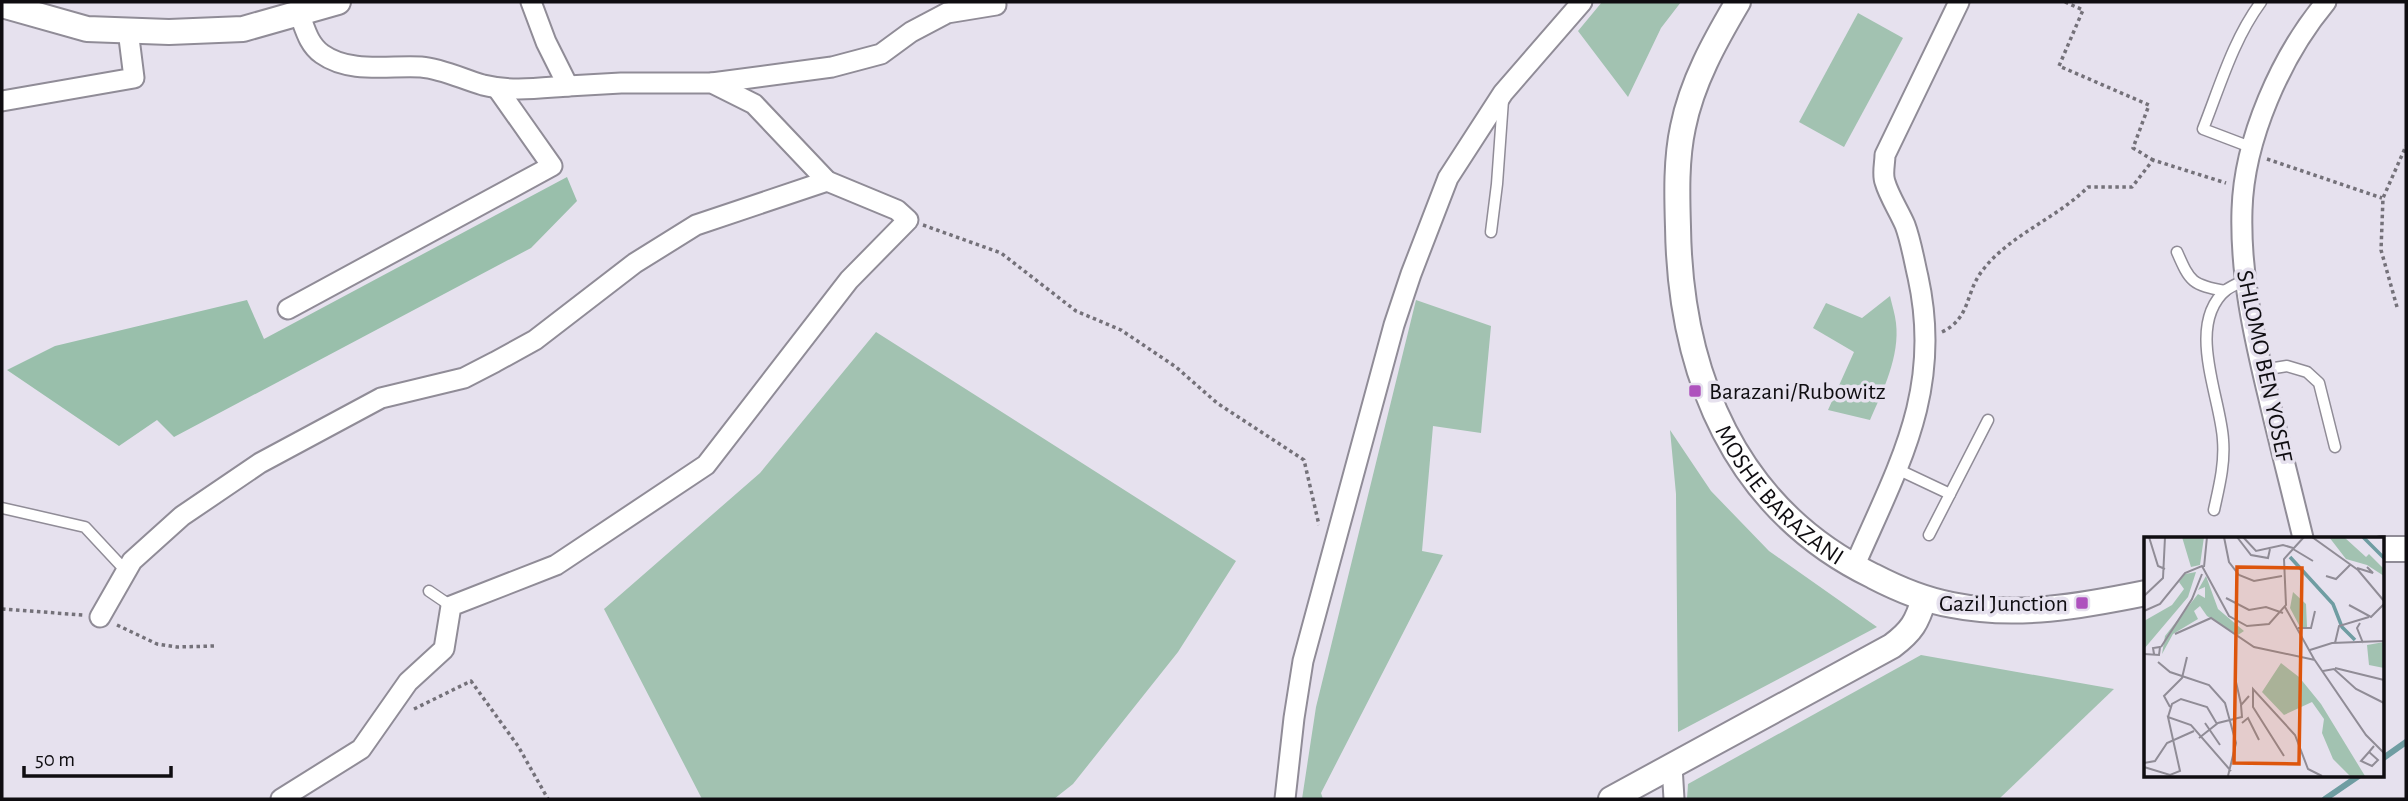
<svg xmlns="http://www.w3.org/2000/svg" width="2408" height="801" font-family="'Alegreya Sans',sans-serif">
	<style>
		.green { fill: #a2c2b1 }
		.forest { fill: #99bfab }
		.lines { fill: none; stroke-linecap: round; stroke-linejoin: round }
		.stream { stroke: #6f9da2; stroke-width: 6 }
		.service-casing { stroke: #908c97; stroke-width: 13 }
		.minor-casing { stroke: #908c97; stroke-width: 23 }
		.tertiary-casing { stroke: #908c97; stroke-width: 28 }
		.path { stroke: #747179; stroke-width: 3.5; stroke-dasharray: 3.5 3.5; stroke-linecap: butt }
		.service { stroke: #fff; stroke-width: 10 }
		.minor { stroke: #fff; stroke-width: 19 }
		.tertiary { stroke: #fff; stroke-width: 24 }
		.poi-dot { fill: #ae52bd; stroke: #e6e1ee; stroke-width: 2.5 }
		.labels { text-anchor: middle; stroke-width: 7; stroke-linejoin: round; paint-order: stroke }
		.street-label { font-size: 24px; fill: #0f0d11; stroke: #e6e1ee }
		.poi-label { font-size: 24px; fill: #0f0d11; stroke: #e6e1ee; text-anchor: start }
		.inset-river { fill: none; stroke: #6f9da2; stroke-width: 3.5 }
		.inset-road { fill: none; stroke: #908c96; stroke-width: 2 }
		.view { fill: #dd550c; fill-opacity: 0.15; stroke: #dd550c; stroke-width: 3.5 }
		.inset-edge { fill: none; stroke: #0f0d11; stroke-width: 3.5 }
	</style>
	<rect width="100%" height="100%" fill="#e6e1ee"/>
	<g class="green">
		<polygon points="1602,2 1681,2 1661,28 1628,97 1578,31"/>
		<polygon points="1858,13 1903,38 1844,147 1799,122"/>
		<path d="M1890,296C1892,305 1895,314 1896,323C1900,356 1883,391 1870,420L1828,410L1854,352L1813,328L1826,303L1862,318Z"/>
		<polygon points="1416,300 1491,326 1481,433 1433,426 1422,551 1443,555 1321,793 1323,799 1302,799 1316,707"/>
		<polygon points="876,332 1236,561 1178,652 1073,784 1054,799 702,799 604,609 760,473"/>
		<polygon points="1670,430 1711,491 1769,551 1877,627 1678,732 1676,494"/>
		<polygon points="1921,655 2114,689 1999,799 1687,799 1688,784"/>
	</g>
	<polygon class="forest" points="567,177 577,201 531,248 174,437 157,420 119,446 7,370 55,346 247,300 264,339"/>
	<g class="lines">
		<g class="stream">
			<polyline points="2382,759 2406,742"/>
			<polyline points="2325,799 2360,775"/>
		</g>
		<g class="service-casing">
			<g id="service">
				<path d="M2253,148L2203,129C2220,86 2233,40 2261,2"/>
				<polyline points="1491,232 1497,184 1503,100"/>
				<path d="M2177,252C2190,282 2192,285 2225,291"/>
				<polyline points="2262,370 2287,366 2307,372 2319,383 2335,447"/>
				<polyline points="1897,469 1950,494"/>
				<polyline points="2,508 85,527 126,571"/>
				<path d="M2214,510C2219,487 2225,464 2223,440C2221,398 2185,325 2226,290C2232,286 2239,283 2245,280"/>
				<polyline points="1929,535 1988,420"/>
				<polyline points="429,591 451,606"/>
			</g>
		</g>
		<g class="minor-casing">
			<g id="minor">
				<polyline points="531,2 546,42 568,86 621,83 712,83 754,104 827,181"/>
				<path d="M299,13C305,28 308,44 322,54C350,74 390,65 421,67C443,69 462,79 483,85C511,92 539,88 568,86"/>
				<polyline points="712,83 832,67 881,54 911,32 947,13 996,5"/>
				<polyline points="2,101 134,78 128,30"/>
				<polyline points="288,309 552,166 497,88"/>
				<path d="M2303,538C2292,492 2280,446 2269,399C2254,337 2240,275 2242,210C2244,139 2281,56 2326,2"/>
				<path d="M1854,567C1898,466 1943,391 1918,277C1914,260 1911,241 1905,225C1899,211 1889,196 1885,182C1882,174 1885,163 1885,155L1959,2"/>
				<polyline points="100,617 132,561 182,516 260,463 381,398 464,378 495,362 535,340 635,263 696,225 827,181 897,210 908,220 849,280 706,465 556,565 451,606 444,649 408,682 361,749 281,799"/>
				<polyline points="1672,766 1674,799"/>
				<polyline points="1285,799 1294,718 1303,661 1394,325 1411,274 1448,178 1503,93 1582,2"/>
			</g>
		</g>
		<g class="tertiary-casing">
			<g id="tertiary">
				<path id="s1" d="M1738,2C1715,41 1692,82 1683,127C1676,159 1677,195 1678,227C1680,374 1735,509 1873,576C1898,589 1924,600 1952,605C2017,618 2082,606 2146,593"/>
				<polyline points="2,5 87,29 169,32 243,29 338,2"/>
				<polyline points="2382,549 2406,549"/>
				<path d="M1611,799L1892,646C1912,631 1917,622 1924,599"/>
			</g>
		</g>
		<g class="path">
			<polyline points="2065,2 2083,10 2059,66 2149,105 2133,148 2153,160"/>
			<polyline points="2267,159 2382,198"/>
			<polyline points="923,225 1001,253 1076,311 1121,330 1176,367 1217,403 1304,460 1319,525"/>
			<polyline points="2397,307 2381,250 2383,198 2406,146"/>
			<path d="M1942,332C1971,318 1965,293 1982,271C2009,235 2056,219 2088,187H2132L2153,160L2226,183"/>
			<polyline points="2,609 83,615"/>
			<polyline points="117,625 157,644 177,647 214,646"/>
			<polyline points="414,709 471,681 518,746 548,799"/>
		</g>
		<use href="#service" class="service"/>
		<use href="#minor" class="minor"/>
		<use href="#tertiary" class="tertiary"/>
	</g>
	<g class="poi-dot">
		<rect x="1688" y="384" width="14" height="14" rx="3.5"/>
		<rect x="2075" y="596" width="14" height="14" rx="3.5"/>
	</g>
	<g class="labels">
		<g class="street-label">
			<text transform="translate(2265 366) rotate(78)" y="8">SHLOMO BEN YOSEF</text>
			<text dy="8" stroke="none"><textPath href="#s1" startOffset="534">MOSHE BARAZANI</textPath></text>
		</g>
		<g class="poi-label">
			<text x="1709" y="399">Barazani/Rubowitz</text>
			<text x="2068" y="611" text-anchor="end">Gazil Junction</text>
		</g>
	</g>
	<g transform="translate(2144 537)">
		<rect width="240" height="240" fill="#e6e1ee"/>
		<path d="M38,0H60L56,28L47,30ZM185,0H200L222,20L225,17L240,32V39L223,28L202,22ZM52,35L44,60L0,112V84L28,68L40,52L35,45L41,37ZM62,39L74,72L100,94L94,98L63,79L56,69L50,74L54,82L29,97L18,117L21,99L54,57L61,61V50L54,53ZM149,55L162,67L163,90H156L146,71ZM240,105V131L225,128L223,108ZM137,126L155,140L177,167L221,239H206L189,222L178,196L180,182L168,165L140,178L118,155Z" fill="#a2c2b1"/>
		<path class="inset-river" d="M219,0L240,21M146,20L189,67L198,90L211,103"/>
		<path class="inset-road" d="M5,0L14,29L21,32M80,0L85,25L95,38L110,44L138,39M93,0L107,18L124,21L126,12M99,0L112,14L139,8L149,11M168,0L214,33L240,64M149,12L169,24M60,30L63,0M213,31L229,36L223,30M182,39L192,42L207,27M0,59L19,41L21,0M82,61L105,73L122,70L139,76M205,68L227,80L240,67M141,70L170,122L222,198L240,216M0,74L16,67L41,36L58,29L85,79L103,89L125,87L142,68L140,22L160,0M216,86L213,91L219,106M154,91H167L171,74M31,97L67,81L110,110L171,123M191,106L195,89L225,80M17,110L48,62L58,37M166,113L188,106L240,104M0,117L15,118L16,110L9,111L10,117M14,125L26,135L65,148L81,166L92,206L84,239M191,131L240,143M179,134L190,132L212,152L240,166M92,145L97,167M26,170L20,159L38,141L43,120M24,180L28,167L37,162L63,170L73,187M61,186L76,208M98,186L104,181L115,203M55,201L74,186L98,180L97,168L105,159M225,215L217,224L228,229L234,223L225,215L230,209M140,219L109,170V152L151,198L164,232L178,239M0,226L11,224L23,206L50,194M0,230L26,238L36,234L24,180L47,188L87,234"/>
		<path class="view" d="M93,30L158,31L155,227L90,226Z"/>
		<rect width="240" height="240" class="inset-edge"/>
	</g>
	<rect width="2408" height="801" fill="none" stroke="#0f0d11" stroke-width="7"/>
	<path d="M24 766v10h147v-10" fill="none" stroke="#0f0d11" stroke-width="3.5"/>
	<text x="35" y="766" font-size="21" fill="#0f0d11" stroke="#e6e1ee" stroke-width="5" paint-order="stroke">50 m</text>
</svg>
